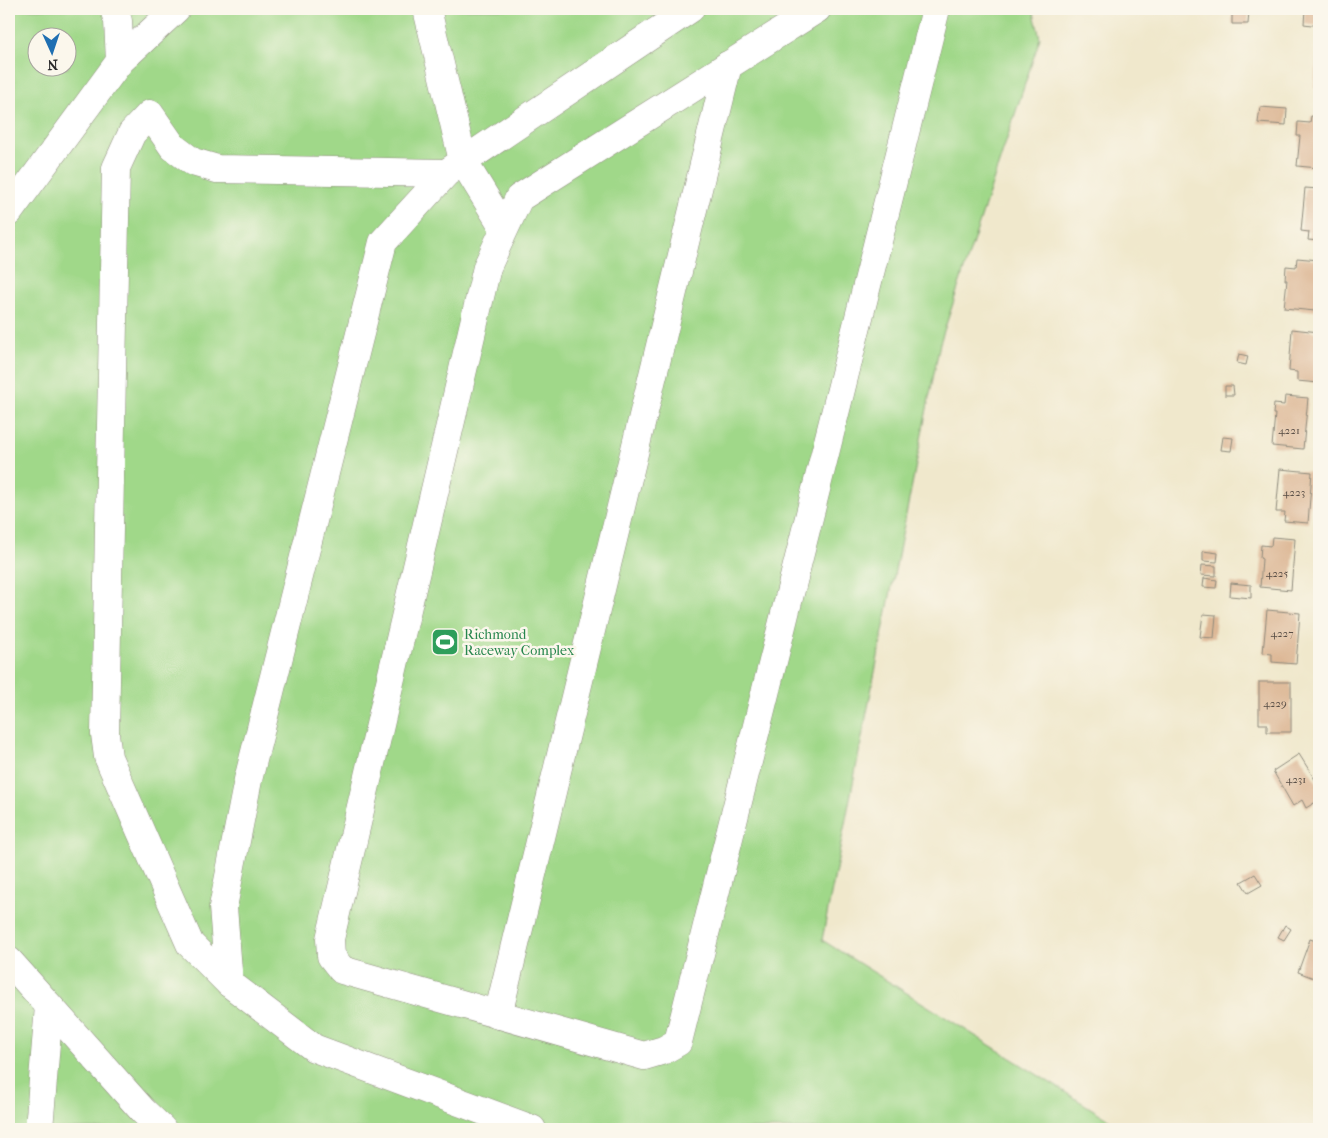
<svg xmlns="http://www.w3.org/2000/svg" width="1328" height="1138" font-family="'IM FELL French Canon',serif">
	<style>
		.green { fill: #a0d889; stroke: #66825a; fill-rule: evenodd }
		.building { fill: #ddb896 }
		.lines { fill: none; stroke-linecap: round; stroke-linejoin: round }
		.minor-casing { stroke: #8e8a7c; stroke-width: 29 }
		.minor { stroke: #fff; stroke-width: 28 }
		.labels { text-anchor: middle; stroke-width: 5; stroke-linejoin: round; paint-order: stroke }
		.number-label { font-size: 11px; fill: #584e46 }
		.leisure-label { font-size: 14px; fill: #27864d; stroke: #fbf7ec; text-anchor: start }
	</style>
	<rect width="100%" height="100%" fill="#fbf7ec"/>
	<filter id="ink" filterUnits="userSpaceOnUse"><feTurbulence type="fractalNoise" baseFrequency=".02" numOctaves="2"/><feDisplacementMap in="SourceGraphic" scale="10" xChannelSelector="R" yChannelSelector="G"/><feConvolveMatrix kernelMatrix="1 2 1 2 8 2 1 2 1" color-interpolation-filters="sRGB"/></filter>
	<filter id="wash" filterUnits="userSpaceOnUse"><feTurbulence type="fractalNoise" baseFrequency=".0096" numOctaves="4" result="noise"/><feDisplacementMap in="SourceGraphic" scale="20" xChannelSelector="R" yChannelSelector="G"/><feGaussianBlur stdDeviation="1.12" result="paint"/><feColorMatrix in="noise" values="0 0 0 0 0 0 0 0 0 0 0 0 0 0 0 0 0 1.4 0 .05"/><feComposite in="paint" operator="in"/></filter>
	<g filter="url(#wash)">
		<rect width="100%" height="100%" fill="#f0e8cc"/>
		<path class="green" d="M9,9H1033L1040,38L940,343L822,940L1124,1129H9ZM38,38H68V68H38Z"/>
		<g id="blocks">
			<g class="building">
				<polygon points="1305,9 1319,9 1319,26 1304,24"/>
				<polygon points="1232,11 1249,11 1248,24 1232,24"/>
				<polygon points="1318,43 1319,43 1319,88 1314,88"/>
				<polygon points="1260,107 1287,109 1286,125 1258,123"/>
				<polygon points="1311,116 1319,117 1319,168 1297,166 1300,136 1297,136 1298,122 1310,123"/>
				<polygon points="1305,188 1319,189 1319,241 1308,240 1309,232 1301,231"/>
				<polygon points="1297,258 1319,260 1315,311 1284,308 1287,280 1285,280 1286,266 1296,267"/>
				<polygon points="1292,329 1319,332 1319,383 1297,381 1297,372 1289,371"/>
				<polygon points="1239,354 1248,356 1246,365 1237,363"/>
				<polygon points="1225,386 1233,386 1234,395 1225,395"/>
				<polygon points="1285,396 1308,398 1303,449 1272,446 1275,414 1273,414 1274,404 1284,405"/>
				<polygon points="1223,437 1233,438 1231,451 1221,450"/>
				<polygon points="1280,469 1312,472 1308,523 1284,521 1285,512 1276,512"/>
				<polygon points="1272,537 1295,539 1291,590 1260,587 1262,559 1260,558 1261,545 1271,546"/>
				<polygon points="1203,551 1218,553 1217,562 1203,561"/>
				<polygon points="1202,565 1216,566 1216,576 1201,575"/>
				<polygon points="1204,578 1217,580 1216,588 1203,587"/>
				<polygon points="1231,583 1251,585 1251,598 1230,596"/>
				<polygon points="1267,610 1300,613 1296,664 1272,662 1272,654 1263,653"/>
				<polygon points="1203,614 1216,615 1214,638 1200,637"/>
				<polygon points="1259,682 1291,682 1291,732 1267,732 1267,724 1259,724"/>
				<polygon points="1299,754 1319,786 1319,800 1306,808 1302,800 1293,806 1273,771"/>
				<polygon points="1255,874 1262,885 1248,893 1241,882"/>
				<polygon points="1285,925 1291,929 1284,940 1278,937"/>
				<polygon points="1310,939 1319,942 1319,980 1298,972"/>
			</g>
		</g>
	</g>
	<g filter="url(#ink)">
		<use href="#blocks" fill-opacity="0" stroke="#8e8a7c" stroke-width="1"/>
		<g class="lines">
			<g class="minor-casing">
				<g id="minor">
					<polyline points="427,9 463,161 504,228"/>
					<polyline points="817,9 519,198 487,267 330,939 331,956 342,970 644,1056 664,1050 678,1042 936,9"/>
					<polyline points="120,61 176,9"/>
					<polyline points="9,212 120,61 118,21 114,9"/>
					<polyline points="9,961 143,1111 162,1129"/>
					<polyline points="229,983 190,944 108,757 105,734 116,168 132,133 150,114 173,147 193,162 217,169 446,173"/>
					<polyline points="498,1015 728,65"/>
					<polyline points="39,1129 49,1006"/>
					<polyline points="532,1129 314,1048 229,983 223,907 248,780 383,242 446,173 690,9"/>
				</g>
			</g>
			<use href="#minor" class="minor"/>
		</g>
	</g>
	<defs>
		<g id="stadium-square" transform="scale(1.4375)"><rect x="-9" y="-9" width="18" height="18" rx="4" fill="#2e9e5b" stroke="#fbf7ec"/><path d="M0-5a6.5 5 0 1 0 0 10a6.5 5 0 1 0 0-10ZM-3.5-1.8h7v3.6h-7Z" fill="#fff"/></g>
	</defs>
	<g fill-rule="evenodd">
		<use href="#stadium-square" x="445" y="642"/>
	</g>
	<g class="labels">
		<g class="number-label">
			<text x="1289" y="434">4221</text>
			<text x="1294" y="496">4223</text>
			<text x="1277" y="577">4225</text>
			<text x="1282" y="637">4227</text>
			<text x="1275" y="707">4229</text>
			<text x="1296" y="783">4231</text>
		</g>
		<g class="leisure-label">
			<text x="464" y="639">Richmond<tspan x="464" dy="16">Raceway Complex</tspan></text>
		</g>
	</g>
	<rect width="1328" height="1138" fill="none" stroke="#fbf7ec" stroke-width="30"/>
	<g transform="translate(52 52) rotate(177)"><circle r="24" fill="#fbf7ec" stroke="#a8a59f"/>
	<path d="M0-4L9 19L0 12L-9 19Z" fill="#1f6fb2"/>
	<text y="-8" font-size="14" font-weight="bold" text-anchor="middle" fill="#2b2b2b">N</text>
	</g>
</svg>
